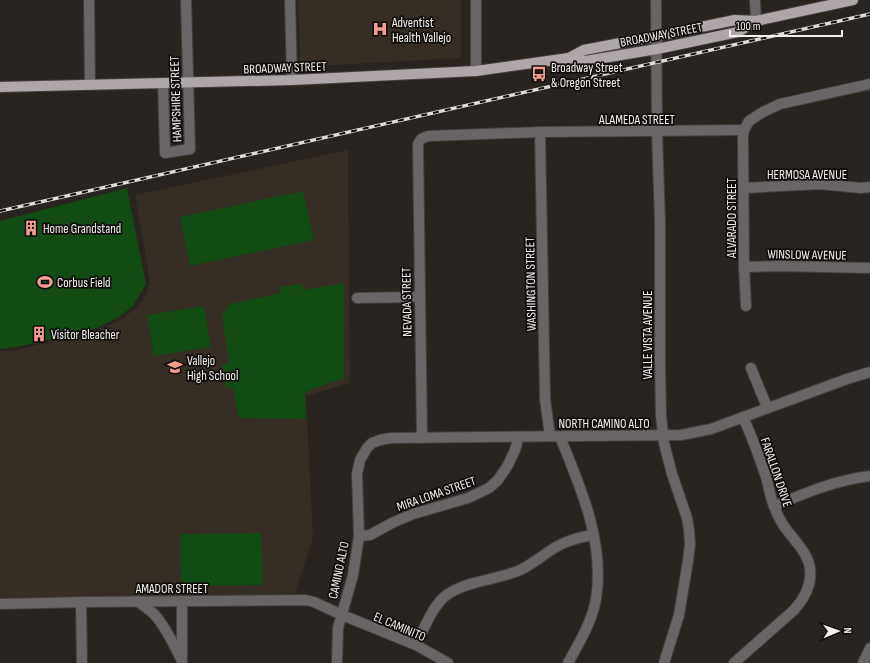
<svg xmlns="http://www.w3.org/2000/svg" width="870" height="663" font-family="'Sofia Sans Condensed',sans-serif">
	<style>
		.built { fill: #362d24 }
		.green { fill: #134b15 }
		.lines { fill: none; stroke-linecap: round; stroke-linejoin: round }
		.minor-casing { stroke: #45403d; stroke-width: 12 }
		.major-casing { stroke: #45403d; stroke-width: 12 }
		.minor { stroke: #696566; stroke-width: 10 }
		.major { stroke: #aea6a8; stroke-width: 10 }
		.rail-casing { stroke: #dedbd8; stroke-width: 3.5 }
		.rail { stroke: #100e0c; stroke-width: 2; stroke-dasharray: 6; stroke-linecap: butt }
		.labels { text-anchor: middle; stroke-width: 3.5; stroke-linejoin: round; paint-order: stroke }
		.poi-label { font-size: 13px; fill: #f2efec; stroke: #100e0c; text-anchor: start }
		.street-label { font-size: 13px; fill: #f2efec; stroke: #100e0c }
	</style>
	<rect width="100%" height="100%" fill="#292420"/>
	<g class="built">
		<polygon points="298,0 461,0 461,58 300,67"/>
		<polygon points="348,150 350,383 306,396 313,538 294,596 0,599 0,351 13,351 99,329 122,319 136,308 145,297 150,282 135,195"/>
	</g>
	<g class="green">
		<polygon points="127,188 146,284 133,306 119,317 97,328 22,346 0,349 0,221"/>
		<polygon points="303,191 314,240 190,266 180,217"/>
		<polygon points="344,283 344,378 310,390 305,393 306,419 239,418 233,387 226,388 222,365 229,363 222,316 230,304 280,293 279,287 302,284 303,290"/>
		<polygon points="204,306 211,347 154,356 147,315"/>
		<polygon points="261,533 263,585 181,586 180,534"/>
	</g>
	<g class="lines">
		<g class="minor-casing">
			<g id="minor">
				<polyline points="89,0 90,85"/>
				<polyline points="290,0 292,80"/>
				<polyline points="476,0 476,71"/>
				<polyline points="656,0 657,132 660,222 660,362 661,416 664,443 672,474 687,518 689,530 690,544 688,561 679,615 664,663"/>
				<polyline points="755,0 756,21"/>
				<polyline points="163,83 165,153 190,149 186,0"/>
				<polyline points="540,132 545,399 550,436"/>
				<polyline points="744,188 820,184 861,188 870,187"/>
				<polyline points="744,267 779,266 870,268"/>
				<polyline points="357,298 419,297"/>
				<polyline points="746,306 744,267 743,137 744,130 749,121 763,112 780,104 870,84"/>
				<polyline points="751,368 767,407"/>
				<path d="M560,437C581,488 605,543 596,599C592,622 579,643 568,663"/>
				<path d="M422,438L418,144C420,139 423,137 429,136L540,132L744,130"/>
				<path d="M774,506C805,493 836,480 870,476"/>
				<polyline points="359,536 370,535 394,522 413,514 468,498 489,488 498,480 508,465 515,450 517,443 517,437"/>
				<path d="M138,601C143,606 150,610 155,615C167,629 174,645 182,661"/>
				<polyline points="182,601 182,659"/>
				<polyline points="81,602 82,663"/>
				<polyline points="0,604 87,602 306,600 314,602 342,615 416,645 448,663"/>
				<path d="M416,645C424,629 433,604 448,594C470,580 497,580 520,570C533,564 544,554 556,547C568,540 580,537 593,535"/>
				<polyline points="337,663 338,628 353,575 359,536 357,474 360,460 367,448 372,443 380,440 391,438 681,435 711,429 847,379 870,372"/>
				<path d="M734,663L794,610C805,598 812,585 810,569C808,551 791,538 782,523C779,518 776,512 774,506C770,497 769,487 766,477C759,456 752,437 743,417"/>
				<polyline points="863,663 870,648"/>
			</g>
		</g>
		<g class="major-casing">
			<g id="major">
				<polyline points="569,58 584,50 657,36 735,20 756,21 853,0"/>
				<polyline points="0,87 292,80 476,71 569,58 585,61 657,49 738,32 756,21"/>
			</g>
		</g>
		<use href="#minor" class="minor"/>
		<use href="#major" class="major"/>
		<g class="rail-casing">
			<polyline id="rail" points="0,211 870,14"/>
		</g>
		<use href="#rail" class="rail"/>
	</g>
	<defs>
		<g id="hospital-bare" transform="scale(1.2)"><path d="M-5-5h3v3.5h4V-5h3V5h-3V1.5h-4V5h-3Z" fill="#f59d8e" stroke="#100e0c" stroke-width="2.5" paint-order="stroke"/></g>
		<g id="bus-bare" transform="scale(1.2)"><path d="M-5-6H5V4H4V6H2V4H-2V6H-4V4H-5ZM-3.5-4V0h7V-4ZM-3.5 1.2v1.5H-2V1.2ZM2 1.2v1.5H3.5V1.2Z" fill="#f59d8e" stroke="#100e0c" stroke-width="2.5" paint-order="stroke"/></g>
		<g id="building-bare" transform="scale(1.2)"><path d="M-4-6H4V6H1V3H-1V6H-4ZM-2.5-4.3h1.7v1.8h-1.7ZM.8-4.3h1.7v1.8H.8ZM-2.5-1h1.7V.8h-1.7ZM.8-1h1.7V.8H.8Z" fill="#f59d8e" stroke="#100e0c" stroke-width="2.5" paint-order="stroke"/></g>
		<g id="stadium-bare" transform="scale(1.2)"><path d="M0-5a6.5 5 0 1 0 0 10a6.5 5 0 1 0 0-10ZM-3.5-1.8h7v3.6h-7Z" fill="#f59d8e" stroke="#100e0c" stroke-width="2.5" paint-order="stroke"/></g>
		<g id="school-bare" transform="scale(1.2)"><path d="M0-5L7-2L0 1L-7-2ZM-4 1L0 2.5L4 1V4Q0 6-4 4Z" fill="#f59d8e" stroke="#100e0c" stroke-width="2.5" paint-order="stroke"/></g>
	</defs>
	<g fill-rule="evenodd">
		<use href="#hospital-bare" x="380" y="29"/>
		<use href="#bus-bare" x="539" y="74"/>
		<use href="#building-bare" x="31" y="228"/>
		<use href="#stadium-bare" x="45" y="282"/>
		<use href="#building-bare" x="39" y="334"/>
		<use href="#school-bare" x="175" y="367"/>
	</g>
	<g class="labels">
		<g class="poi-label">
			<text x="392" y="27">Adventist<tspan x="392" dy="15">Health Vallejo</tspan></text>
			<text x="551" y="72">Broadway Street<tspan x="551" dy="15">&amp; Oregon Street</tspan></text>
			<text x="43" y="233">Home Grandstand</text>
			<text x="57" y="287">Corbus Field</text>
			<text x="51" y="339">Visitor Bleacher</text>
			<text x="187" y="365">Vallejo<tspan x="187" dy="15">High School</tspan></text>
		</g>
		<g class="street-label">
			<text transform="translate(661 34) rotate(-11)" y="5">BROADWAY STREET</text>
			<text transform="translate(285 67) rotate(-2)" y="5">BROADWAY STREET</text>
			<text transform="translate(175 99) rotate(-92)" y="5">HAMPSHIRE STREET</text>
			<text x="637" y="124">ALAMEDA STREET</text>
			<text x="807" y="179">HERMOSA AVENUE</text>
			<text transform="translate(731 218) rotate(-90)" y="5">ALVARADO STREET</text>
			<text transform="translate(807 254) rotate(1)" y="5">WINSLOW AVENUE</text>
			<text transform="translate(530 284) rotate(-91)" y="5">WASHINGTON STREET</text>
			<text transform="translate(406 302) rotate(-91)" y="5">NEVADA STREET</text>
			<text transform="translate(647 335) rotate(-90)" y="5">VALLE VISTA AVENUE</text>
			<text x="604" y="428">NORTH CAMINO ALTO</text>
			<text transform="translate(777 472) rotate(71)" y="5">FARALLON DRIVE</text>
			<text transform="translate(436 493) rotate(-19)" y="5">MIRA LOMA STREET</text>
			<text transform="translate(338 570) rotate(-78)" y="5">CAMINO ALTO</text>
			<text x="172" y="593">AMADOR STREET</text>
			<text transform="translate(400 626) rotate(23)" y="5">EL CAMINITO</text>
		</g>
	</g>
	<g transform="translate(838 631) rotate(88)" stroke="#100e0c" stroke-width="3" paint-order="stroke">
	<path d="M0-3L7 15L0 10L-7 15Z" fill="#f2efec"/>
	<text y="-6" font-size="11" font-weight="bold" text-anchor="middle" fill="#f2efec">N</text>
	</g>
	<path d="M730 30v6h112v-6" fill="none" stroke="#f2efec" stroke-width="2"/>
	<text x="736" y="30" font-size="12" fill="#f2efec" stroke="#100e0c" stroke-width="3" paint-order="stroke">100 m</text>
</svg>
